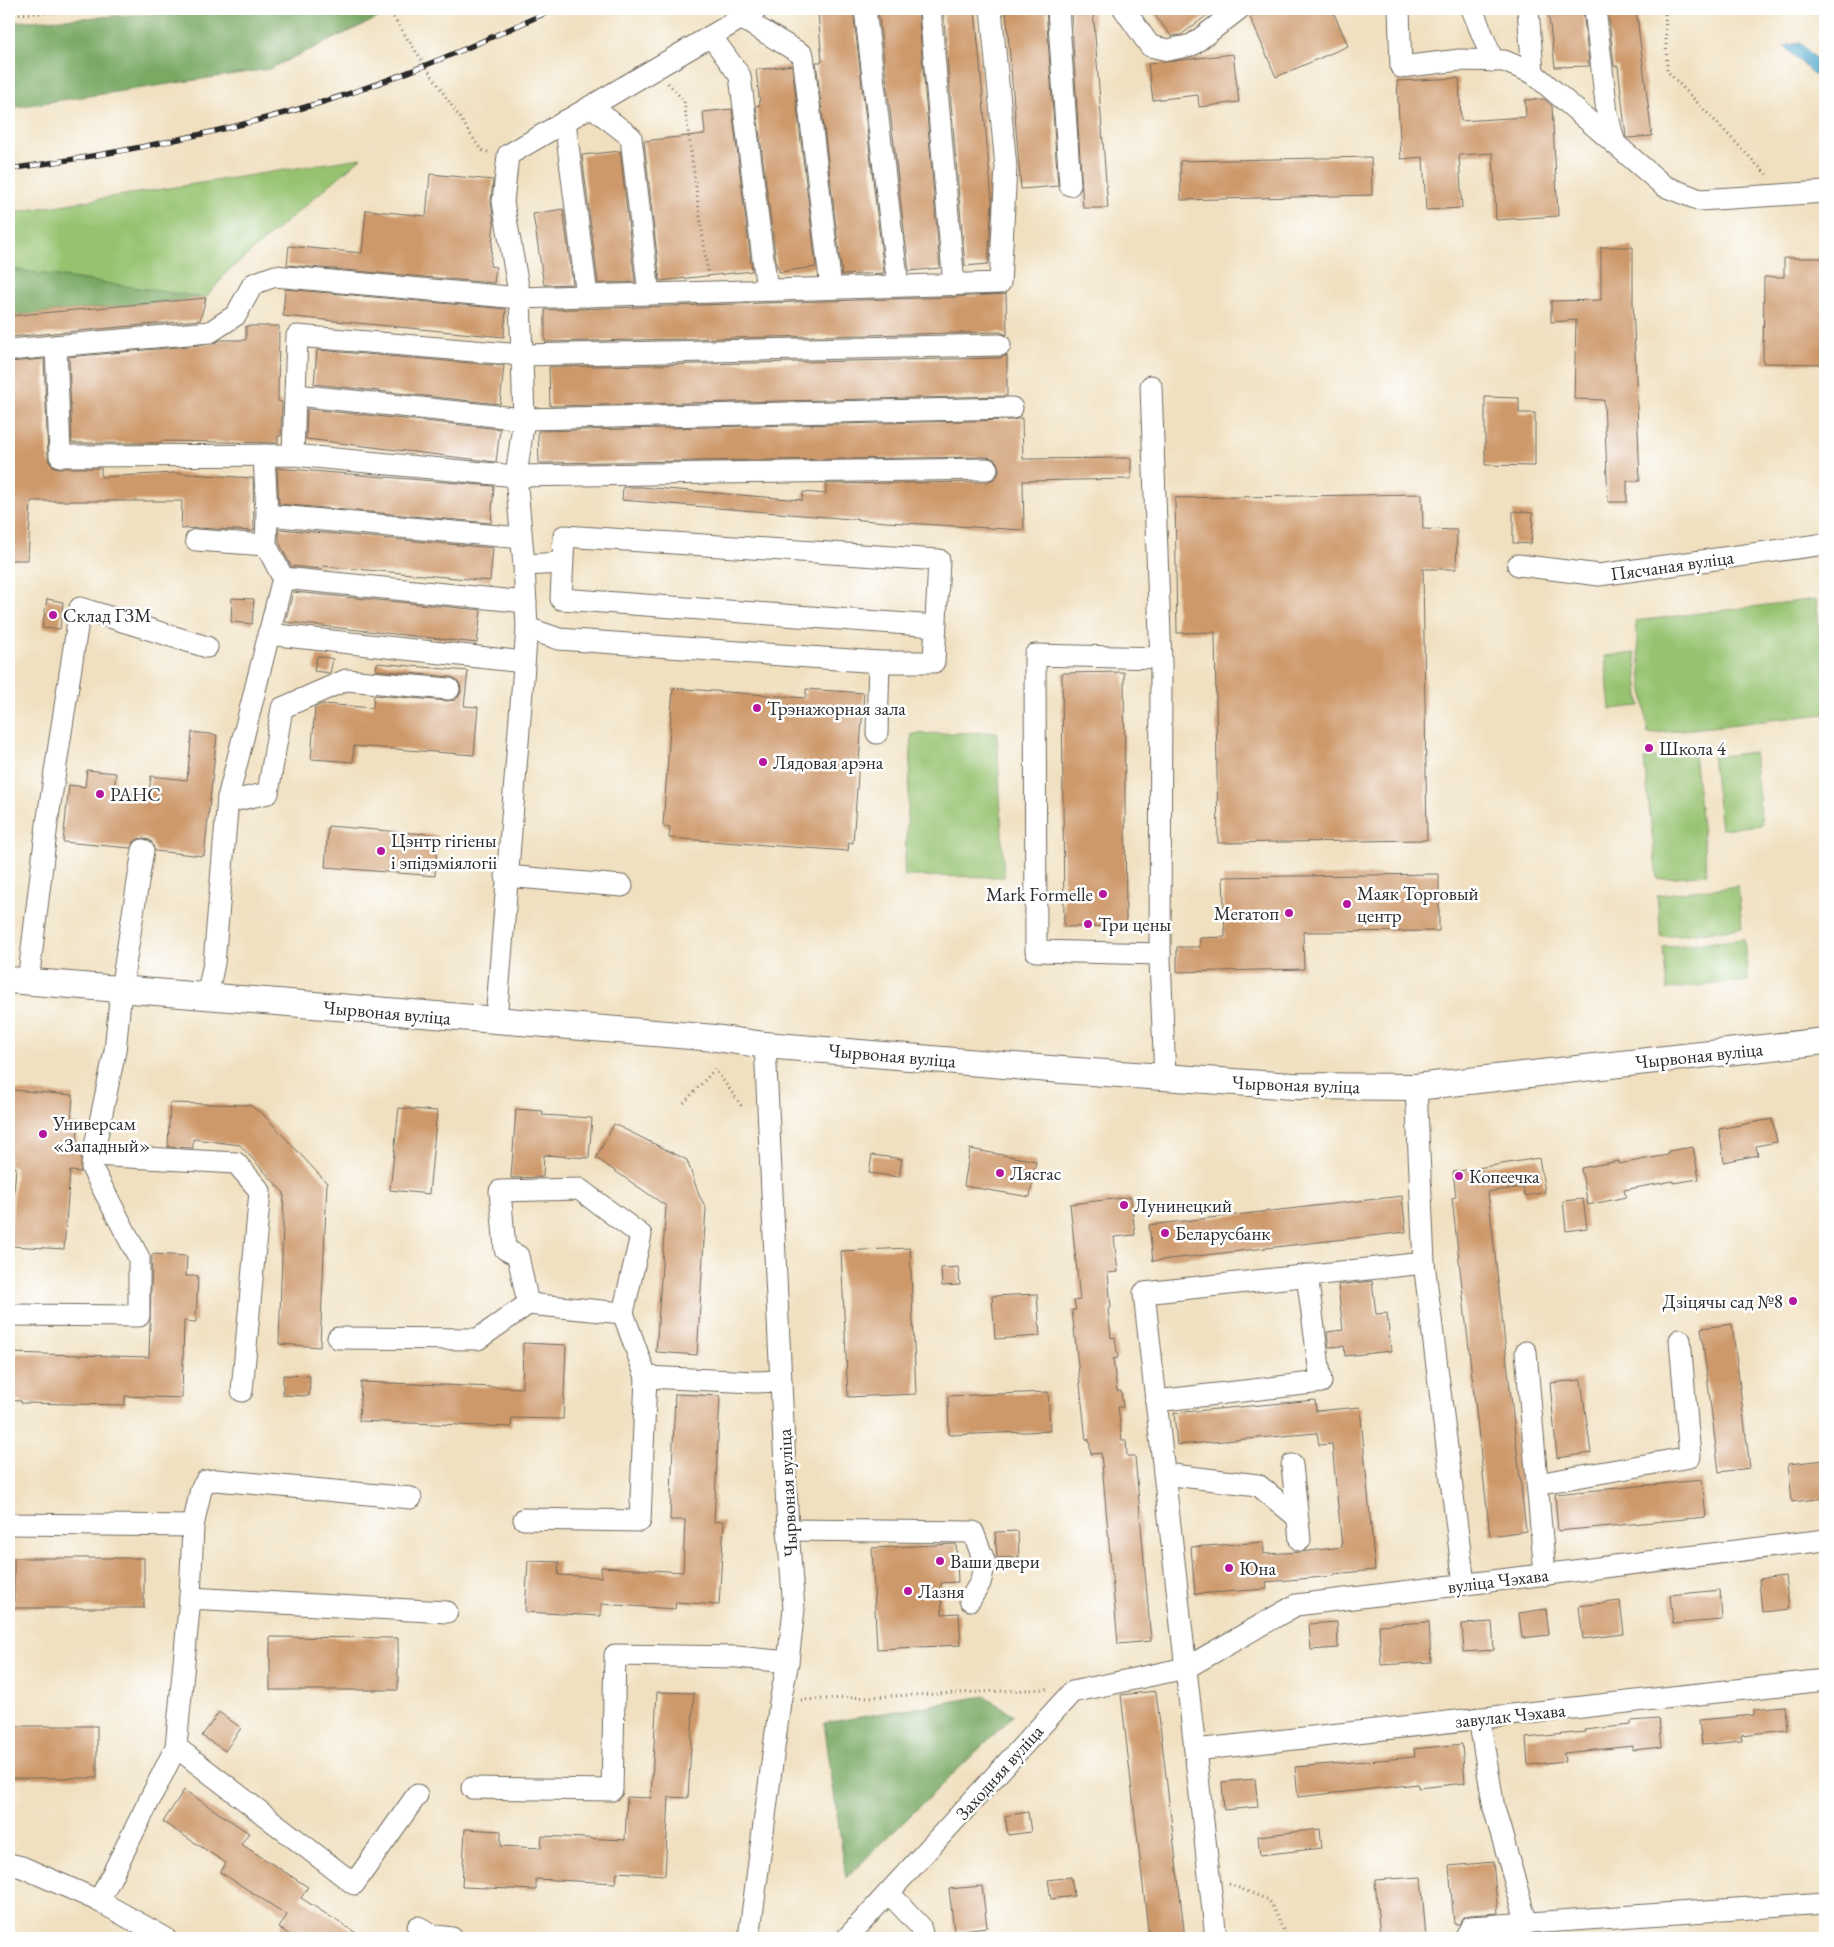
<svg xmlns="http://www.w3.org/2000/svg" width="1834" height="1947" font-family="'EB Garamond',serif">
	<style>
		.green { fill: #97c371; stroke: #61774e }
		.forest { fill: #79a963; stroke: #526a47 }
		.water { fill: #4ba6c9; stroke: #3b687a }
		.building { fill: #ce996b }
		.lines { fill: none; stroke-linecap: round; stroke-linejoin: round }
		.minor-casing { stroke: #706a5f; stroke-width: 23 }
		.major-casing { stroke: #706a5f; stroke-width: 28 }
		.path { stroke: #706a5f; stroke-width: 3; stroke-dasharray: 1 4; stroke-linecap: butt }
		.minor { stroke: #fff; stroke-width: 21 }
		.major { stroke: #fff; stroke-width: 26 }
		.rail-casing { stroke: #2b2b2b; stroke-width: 5.5 }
		.rail { stroke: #fff; stroke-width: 4; stroke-dasharray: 11; stroke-linecap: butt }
		.poi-dot { fill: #b5179e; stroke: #fff; stroke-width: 2 }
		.labels { text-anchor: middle; stroke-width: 5; stroke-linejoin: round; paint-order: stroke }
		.street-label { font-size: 19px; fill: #2b2b2b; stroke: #fff }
		.poi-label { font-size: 19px; fill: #2b2b2b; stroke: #fff; text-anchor: start }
	</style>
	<rect width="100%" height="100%" fill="#fff"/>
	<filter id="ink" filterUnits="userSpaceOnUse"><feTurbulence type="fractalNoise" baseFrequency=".02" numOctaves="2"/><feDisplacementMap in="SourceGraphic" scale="10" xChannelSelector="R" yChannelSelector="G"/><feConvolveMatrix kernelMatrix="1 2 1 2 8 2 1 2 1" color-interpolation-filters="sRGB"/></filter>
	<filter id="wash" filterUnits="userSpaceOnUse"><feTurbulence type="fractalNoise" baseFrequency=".0096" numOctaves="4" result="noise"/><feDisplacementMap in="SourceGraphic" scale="20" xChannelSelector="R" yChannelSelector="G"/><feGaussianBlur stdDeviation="1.12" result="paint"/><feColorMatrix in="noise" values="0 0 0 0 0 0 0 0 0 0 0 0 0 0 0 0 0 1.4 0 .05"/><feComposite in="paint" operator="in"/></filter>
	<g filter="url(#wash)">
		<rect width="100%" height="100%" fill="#f0e0c0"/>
		<g class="green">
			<polygon points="361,158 225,274 206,298 9,269 9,213"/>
			<polygon points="1816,599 1825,677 1825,714 1648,734 1635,621"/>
			<polygon points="1635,653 1640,706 1610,709 1605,656"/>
			<polygon points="997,732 1004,877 904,876 912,734"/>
			<polygon points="1754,752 1762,825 1721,829 1712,757"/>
			<polygon points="1694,753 1707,874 1657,879 1644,759"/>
			<polygon points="1738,886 1742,928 1661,937 1657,895"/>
			<polygon points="1744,939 1748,981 1667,989 1663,947"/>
		</g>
		<g class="forest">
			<polygon points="243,9 397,9 269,69 9,108 9,22"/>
			<polygon points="9,269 206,298 9,316"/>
			<polygon points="985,1696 1014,1715 846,1878 824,1723"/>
		</g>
		<polygon class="water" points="1800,43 1825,67 1815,76 1784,46"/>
		<g id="blocks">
			<g class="building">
				<polygon points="853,9 884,273 842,275 816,62 822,62 818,12"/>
				<polygon points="878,9 918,9 940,268 909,271"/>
				<polygon points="943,9 975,9 992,201 988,264 965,266"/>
				<polygon points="1006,9 1046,9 1058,186 1021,189"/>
				<polygon points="1071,9 1093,9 1108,208 1083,208"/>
				<polygon points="1150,9 1215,9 1181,35 1171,36"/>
				<polygon points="1268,9 1332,9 1348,46 1276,77 1250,17"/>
				<polygon points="1548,9 1583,9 1589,66 1555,67"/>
				<polygon points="1608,9 1636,9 1652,136 1628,138 1626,137 1618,66 1614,66"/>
				<polygon points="1233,54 1239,102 1199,107 1198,95 1153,100 1148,64"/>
				<polygon points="792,65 816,267 779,272 779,268 777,268 756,106 760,105 756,70"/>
				<polygon points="1459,78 1461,121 1526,117 1525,100 1544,99 1552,106 1558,216 1496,220 1493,153 1459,155 1462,208 1426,210 1423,157 1401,159 1397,81"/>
				<polygon points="732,109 752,271 660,281 644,141 705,134 703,112"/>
				<polygon points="620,151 635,282 598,283 582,155"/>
				<polygon points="1371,157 1372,195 1181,200 1180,161"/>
				<polygon points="430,174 493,180 491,201 494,223 490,266 496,267 494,283 287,265 289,246 362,253 366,210 426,216"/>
				<polygon points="563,209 573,284 544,285 533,214"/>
				<polygon points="1601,247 1633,247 1633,302 1640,481 1627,481 1627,502 1608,502 1604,400 1574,399 1576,320 1551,322 1551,301 1601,300"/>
				<polygon points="1784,258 1825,258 1825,364 1763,363 1764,277 1784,277"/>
				<polygon points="285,289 506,309 504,337 283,316"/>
				<polygon points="1006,294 1007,335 1000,332 545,342 545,310 955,297"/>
				<polygon points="206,298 200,320 9,337 9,316"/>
				<polygon points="246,326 279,326 278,401 282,402 281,436 278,436 278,443 161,441 161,443 72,443 69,357 211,344 221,340 246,340"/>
				<polygon points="317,350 504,366 500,404 314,384"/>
				<polygon points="1007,355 1007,396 550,406 549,367 1000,358"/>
				<polygon points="44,359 48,456 49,462 54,467 60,468 101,468 101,477 174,473 253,478 254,531 197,528 181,529 182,501 31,501 28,560 9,560 9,362"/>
				<polygon points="1485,397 1519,398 1519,413 1535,413 1535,466 1485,465"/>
				<polygon points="307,409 500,429 496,462 306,439"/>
				<polygon points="1022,418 1023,459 1131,458 1131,479 1023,481 1024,530 886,522 622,500 623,487 641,487 802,500 803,492 826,494 826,484 987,482 994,479 998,475 999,469 997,462 993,458 987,457 539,463 538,431 1012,420"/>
				<polygon points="277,468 493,486 494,487 491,523 279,504"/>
				<polygon points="1422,494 1423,529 1457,530 1456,569 1423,569 1427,840 1218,843 1215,632 1177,633 1175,498"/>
				<polygon points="1513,511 1533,513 1531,544 1513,543"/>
				<polygon points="279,529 493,548 490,581 323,566 322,569 291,566 279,542"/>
				<polygon points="293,592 481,610 477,643 285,622"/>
				<polygon points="232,598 254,599 252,624 231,622"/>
				<polygon points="47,599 63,602 60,629 42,628"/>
				<polygon points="317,656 333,659 330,673 314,671"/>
				<polygon points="377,663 468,671 464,706 478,707 474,755 354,746 353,762 311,759 315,707 323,704 373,708 374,695 448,701 455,700 459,696 461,691 460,684 456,679 450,677 376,670"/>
				<polygon points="1124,672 1126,926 1064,927 1062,673"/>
				<polygon points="673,688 806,698 806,689 864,693 853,843 849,842 848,851 669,838 670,827 663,826"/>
				<polygon points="192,732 217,735 204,856 155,851 151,841 144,838 138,839 134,842 131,848 63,842 69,785 85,787 87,770 116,773 114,792 149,795 151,776 187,780"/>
				<polygon points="328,826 438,835 435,876 325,867"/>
				<polygon points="1439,874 1439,931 1303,932 1304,969 1177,972 1177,947 1200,947 1200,938 1225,937 1223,877"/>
				<polygon points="12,1090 73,1095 71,1123 78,1124 77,1144 82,1144 81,1172 70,1171 64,1249 10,1246 16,1167 9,1166 9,1124"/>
				<polygon points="170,1103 249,1105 263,1114 327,1183 320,1347 279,1344 284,1193 240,1145 193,1139 193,1148 168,1147"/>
				<polygon points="399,1108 437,1111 429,1194 390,1190"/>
				<polygon points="516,1109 543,1111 542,1115 592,1118 589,1158 544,1155 543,1177 511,1178"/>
				<polygon points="1772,1119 1777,1142 1756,1146 1758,1155 1724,1162 1719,1129"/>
				<polygon points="614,1124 687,1160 699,1195 706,1208 697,1355 656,1352 666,1206 596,1158"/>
				<polygon points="1693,1147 1699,1179 1673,1183 1673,1181 1624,1190 1626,1197 1588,1205 1581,1168 1619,1161 1619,1164 1668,1155 1668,1151"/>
				<polygon points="970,1149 1036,1161 1030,1197 964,1186"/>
				<polygon points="872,1155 902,1159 899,1177 869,1173"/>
				<polygon points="1539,1158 1545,1192 1525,1196 1523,1187 1488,1192 1526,1531 1490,1536 1452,1198 1456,1197 1453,1172"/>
				<polygon points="1402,1196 1406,1232 1153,1261 1149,1225"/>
				<polygon points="1131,1197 1135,1235 1114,1237 1118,1272 1108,1273 1111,1308 1108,1308 1111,1338 1115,1337 1118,1358 1113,1359 1117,1391 1121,1391 1123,1407 1118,1407 1122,1440 1126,1440 1127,1456 1135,1456 1151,1641 1118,1644 1101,1453 1091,1454 1089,1439 1086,1440 1075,1338 1072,1310 1076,1310 1074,1301 1080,1300 1070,1204"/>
				<polygon points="1583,1199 1587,1228 1566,1231 1563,1201"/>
				<polygon points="910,1248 916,1394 848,1397 841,1251"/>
				<polygon points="152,1254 187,1256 186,1276 198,1276 196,1322 184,1321 182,1398 125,1396 125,1405 21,1403 21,1401 9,1400 9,1353 149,1357"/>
				<polygon points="958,1267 960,1285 942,1286 941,1268"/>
				<polygon points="1372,1281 1376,1314 1387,1313 1391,1351 1345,1356 1344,1346 1329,1347 1327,1332 1343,1330 1338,1285"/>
				<polygon points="1037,1294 1040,1336 995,1339 992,1296"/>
				<polygon points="1732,1324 1750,1468 1719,1472 1701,1328"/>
				<polygon points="523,1343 566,1345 563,1419 512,1418 511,1427 359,1421 361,1382 522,1388"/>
				<polygon points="283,1375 310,1376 309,1396 283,1395"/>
				<polygon points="1581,1380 1591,1453 1557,1458 1550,1383"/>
				<polygon points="1048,1392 1050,1431 949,1435 948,1396"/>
				<polygon points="675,1394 720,1396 714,1522 724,1521 719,1605 676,1602 675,1609 601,1604 601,1616 525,1612 528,1561 559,1562 558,1575 601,1577 601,1567 683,1572 685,1520 670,1520"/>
				<polygon points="1315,1400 1316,1411 1360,1407 1375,1570 1334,1574 1334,1576 1266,1582 1267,1589 1195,1594 1191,1547 1264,1542 1264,1554 1301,1552 1342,1547 1332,1444 1319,1445 1317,1433 1177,1445 1174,1413"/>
				<polygon points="1825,1460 1825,1498 1792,1502 1788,1464"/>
				<polygon points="1702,1480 1706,1517 1558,1531 1555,1494"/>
				<polygon points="1018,1531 1019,1557 997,1558 995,1532"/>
				<polygon points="956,1544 958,1582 941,1583 942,1614 959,1613 961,1645 877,1649 872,1548"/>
				<rect x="14" y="1558" width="130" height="50"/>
				<polygon points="1785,1576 1789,1609 1762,1612 1759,1579"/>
				<polygon points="1720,1590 1722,1620 1673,1624 1670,1595"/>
				<polygon points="1620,1601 1624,1634 1583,1639 1579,1606"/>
				<polygon points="1546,1609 1549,1635 1522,1638 1519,1613"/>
				<polygon points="1337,1622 1338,1648 1311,1650 1309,1624"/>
				<polygon points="1429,1622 1431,1662 1381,1665 1379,1625"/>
				<polygon points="1492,1622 1494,1650 1464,1652 1462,1624"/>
				<polygon points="270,1637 398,1638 398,1690 270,1690"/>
				<polygon points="1156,1691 1185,1938 1149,1938 1121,1695"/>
				<polygon points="657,1692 694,1693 688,1798 669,1797 665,1875 617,1872 616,1883 536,1879 536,1890 462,1887 465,1829 501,1831 501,1846 541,1848 542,1836 625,1840 627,1797 651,1798"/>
				<polygon points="1785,1706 1787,1730 1741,1735 1742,1741 1702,1745 1699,1720 1754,1715 1754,1709"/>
				<polygon points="219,1712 241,1728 225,1751 202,1736"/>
				<polygon points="1659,1719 1662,1747 1633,1750 1633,1746 1564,1753 1565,1761 1528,1765 1526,1738 1585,1732 1584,1730 1631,1725 1631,1721"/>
				<rect x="9" y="1726" width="88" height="52"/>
				<polygon points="1462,1744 1465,1783 1418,1788 1418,1784 1298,1797 1295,1767 1415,1757 1414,1749"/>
				<polygon points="1255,1779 1258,1807 1224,1810 1222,1782"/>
				<polygon points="184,1790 249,1833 241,1844 308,1887 301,1898 364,1938 295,1938 279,1928 287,1915 220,1872 226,1863 163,1822"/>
				<polygon points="1028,1812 1031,1832 1008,1835 1005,1816"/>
				<polygon points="1320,1829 1322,1848 1260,1855 1258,1836"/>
				<polygon points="1493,1862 1498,1913 1470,1915 1464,1917 1459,1924 1454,1924 1449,1866"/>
				<polygon points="1071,1877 1074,1896 1051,1899 1048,1880"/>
				<polygon points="1421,1877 1426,1938 1380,1938 1375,1880"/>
				<polygon points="982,1886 987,1927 954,1931 949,1889"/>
			</g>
		</g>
	</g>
	<g filter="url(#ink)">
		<use href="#blocks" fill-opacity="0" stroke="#706a5f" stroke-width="1"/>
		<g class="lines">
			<g class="minor-casing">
				<g id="minor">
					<polyline points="865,9 898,286"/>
					<polyline points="930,9 954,285"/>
					<polyline points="1058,9 1070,185"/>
					<polyline points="1124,9 1150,46 1168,50 1192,45 1239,9"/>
					<polyline points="1399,9 1401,67 1460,60 1504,61 1533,73 1664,186 1700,200 1825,192"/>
					<polyline points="1472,9 1493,61"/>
					<polyline points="1528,9 1533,73"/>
					<polyline points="1595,9 1607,113 1615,144"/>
					<polyline points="741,18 803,55 831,288"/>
					<polyline points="711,36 740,76 767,290"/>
					<polyline points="591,106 631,137 649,294"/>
					<polyline points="565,121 587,296"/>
					<polyline points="56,346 60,456 293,455 516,476 987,469"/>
					<polyline points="9,350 210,332 236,315 253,284 275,276 520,298 1000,283 1006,167 991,9"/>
					<polyline points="1151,386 1161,663 1160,959 1165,1077"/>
					<polyline points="296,395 524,419 1012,408"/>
					<polyline points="293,455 297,336 521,355 1000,345"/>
					<polyline points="267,515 521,538"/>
					<polyline points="196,540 266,545"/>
					<polyline points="524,565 562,563"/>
					<polyline points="1518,565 1599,575 1825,544"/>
					<polyline points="283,578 526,602"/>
					<polyline points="527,628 559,639 879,662 934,662 939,560 564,536 561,599 935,626"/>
					<polyline points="268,634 524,662"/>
					<polyline points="877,733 879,662"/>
					<polyline points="228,798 237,800 268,793 282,708 346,680 449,689"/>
					<polyline points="506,876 622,886"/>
					<polyline points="1160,954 1036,951 1035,655 1160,658"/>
					<polyline points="28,982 47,824 80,608 207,647"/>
					<polyline points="207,997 214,963 228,798 283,578 266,545 267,515 264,455"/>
					<polyline points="496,1021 527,628 524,565 516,476 524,419 520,298 503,202 508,155 757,9"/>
					<polyline points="1416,1087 1424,1263 1464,1584"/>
					<polyline points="93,1155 236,1163 260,1191 242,1391"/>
					<polyline points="528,1304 518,1256 505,1249 500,1191 579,1189 641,1235 623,1313 646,1377"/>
					<polyline points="9,1315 139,1316 139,1258 92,1168 93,1155 115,1051 121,990 143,850"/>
					<polyline points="338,1338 478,1339 528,1304 623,1313"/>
					<polyline points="1526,1352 1545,1575"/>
					<polyline points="1156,1401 1321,1382 1307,1275"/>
					<polyline points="1292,1465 1300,1540"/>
					<polyline points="1164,1474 1258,1485 1297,1517"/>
					<polyline points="1537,1484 1690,1457 1680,1340"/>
					<polyline points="524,1519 640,1521 646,1377 755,1382 781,1381"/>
					<polyline points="9,1524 193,1526"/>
					<polyline points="788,1530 973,1532 985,1563 980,1583 970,1600"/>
					<polyline points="190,1598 447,1612"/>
					<polyline points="1479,1718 1494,1808 1527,1924"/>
					<polyline points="176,1747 354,1884 417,1795"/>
					<polyline points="1195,1750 1825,1680"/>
					<polyline points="472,1788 612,1790 615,1655 737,1657 788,1662"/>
					<polyline points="9,1864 22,1867 99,1901 165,1938"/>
					<polyline points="889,1893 920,1926 923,1938"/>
					<polyline points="99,1901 176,1747 190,1598 193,1526 201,1489 206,1481 216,1480 411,1498"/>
					<polyline points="418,1927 436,1936 452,1938"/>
					<polyline points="749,1938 780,1702 788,1662 794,1609 788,1530 765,1045"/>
					<polyline points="847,1938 1072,1692 1186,1668 1296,1605 1825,1540"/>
					<polyline points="1216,1938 1144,1293 1424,1263"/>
					<polyline points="1465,1938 1471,1927 1825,1903"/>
				</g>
			</g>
			<g class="major-casing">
				<polyline id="major" points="9,980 715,1038 765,1045 1062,1070 1293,1086 1416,1087 1825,1041"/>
			</g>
			<g class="path">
				<polyline points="388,9 481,150 488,152"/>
				<polyline points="1665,9 1667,71 1767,175"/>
				<polyline points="9,14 153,9"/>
				<polyline points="668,83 684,101 708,274"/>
				<polyline points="684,1103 715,1069 743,1108"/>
				<polyline points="801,1700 1047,1689"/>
				<polyline points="1229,1884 1269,1900 1287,1938"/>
				<polyline points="823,1938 828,1933"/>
			</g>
			<use href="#minor" class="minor"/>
			<use href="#major" class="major"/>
			<g class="rail-casing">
				<path id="rail" d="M9,169C116,154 222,133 326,101C404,77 480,43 554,9"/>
			</g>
			<use href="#rail" class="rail"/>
		</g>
	</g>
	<g class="poi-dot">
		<circle cx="53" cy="615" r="5"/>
		<circle cx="757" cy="708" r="5"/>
		<circle cx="1649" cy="748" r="5"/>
		<circle cx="763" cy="762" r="5"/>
		<circle cx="100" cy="794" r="5"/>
		<circle cx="381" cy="851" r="5"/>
		<circle cx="1103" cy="894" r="5"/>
		<circle cx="1347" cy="904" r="5"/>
		<circle cx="1289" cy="913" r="5"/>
		<circle cx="1088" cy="924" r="5"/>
		<circle cx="43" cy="1134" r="5"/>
		<circle cx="1000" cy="1173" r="5"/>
		<circle cx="1459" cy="1176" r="5"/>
		<circle cx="1124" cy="1205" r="5"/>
		<circle cx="1165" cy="1233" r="5"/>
		<circle cx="1793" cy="1301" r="5"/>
		<circle cx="940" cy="1561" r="5"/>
		<circle cx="1229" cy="1568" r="5"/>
		<circle cx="908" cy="1591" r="5"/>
	</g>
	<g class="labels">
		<g class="street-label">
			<text transform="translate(1672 565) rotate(-8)" y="7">Пясчаная вуліца</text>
			<text transform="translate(387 1012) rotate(5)" y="7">Чырвоная вуліца</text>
			<text transform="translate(892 1055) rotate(5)" y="7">Чырвоная вуліца</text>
			<text transform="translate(1699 1055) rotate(-6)" y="7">Чырвоная вуліца</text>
			<text transform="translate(1296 1084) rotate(2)" y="7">Чырвоная вуліца</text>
			<text transform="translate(787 1493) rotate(-93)" y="7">Чырвоная вуліца</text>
			<text transform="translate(1498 1580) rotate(-7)" y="7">вуліца Чэхава</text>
			<text transform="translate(1510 1715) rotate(-6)" y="7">завулак Чэхава</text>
			<text transform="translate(999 1772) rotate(-48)" y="7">Заходняя вуліца</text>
		</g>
		<g class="poi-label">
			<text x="63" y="622">Склад ГЗМ</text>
			<text x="767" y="715">Трэнажорная зала</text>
			<text x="1659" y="755">Школа 4</text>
			<text x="773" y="769">Лядовая арэна</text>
			<text x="110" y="801">РАНС</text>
			<text x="391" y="847">Цэнтр гігіены<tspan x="391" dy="22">і эпідэміялогіі</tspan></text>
			<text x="1357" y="900">Маяк Торговый<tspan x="1357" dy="22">центр</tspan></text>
			<text x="1093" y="901" text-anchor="end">Mark Formelle</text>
			<text x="1279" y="920" text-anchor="end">Мегатоп</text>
			<text x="1098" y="931">Три цены</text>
			<text x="53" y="1130">Универсам<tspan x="53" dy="22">«Западный»</tspan></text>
			<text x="1010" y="1180">Лясгас</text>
			<text x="1469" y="1183">Копеечка</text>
			<text x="1134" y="1212">Лунинецкий</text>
			<text x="1175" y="1240">Беларусбанк</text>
			<text x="1783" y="1308" text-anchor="end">Дзіцячы сад №8</text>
			<text x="950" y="1568">Ваши двери</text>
			<text x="1239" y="1575">Юна</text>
			<text x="918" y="1598">Лазня</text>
		</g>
	</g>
	<rect width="1834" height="1947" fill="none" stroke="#fff" stroke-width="30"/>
</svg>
